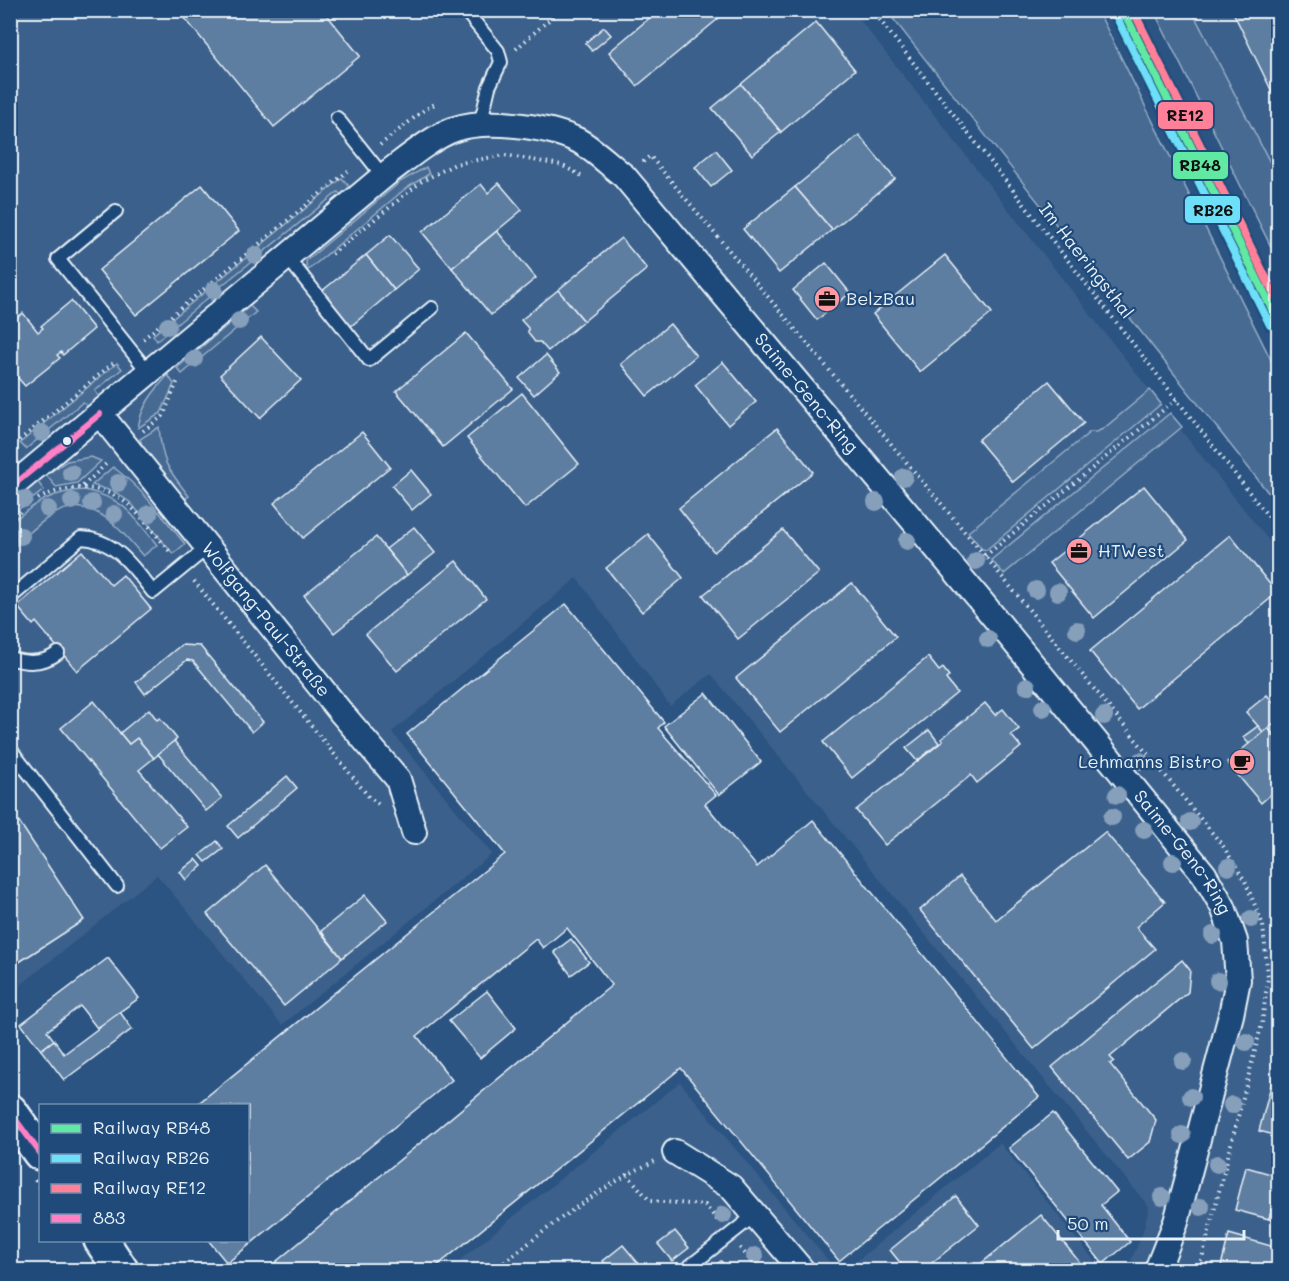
<svg xmlns="http://www.w3.org/2000/svg" width="1289" height="1281" font-family="Mali,sans-serif">
	<style>
		.built { fill: #3a608b }
		.green { fill: #476b93; stroke: #98aec6; stroke-width: 1.5 }
		.building { fill: #5d7da1; stroke: #e8f1f8; stroke-width: 1.5 }
		.lines { fill: none; stroke-linecap: round; stroke-linejoin: round }
		.lane-casing { stroke: #e8f1f8; stroke-width: 16 }
		.street-casing { stroke: #e8f1f8; stroke-width: 28 }
		.secondary-casing { stroke: #e8f1f8; stroke-width: 38 }
		.path { stroke: #e8f1f8; stroke-width: 4; stroke-dasharray: 1.5 4.5; stroke-linecap: butt }
		.lane { stroke: #1f4a7a; stroke-width: 12 }
		.street { stroke: #1f4a7a; stroke-width: 24 }
		.secondary { stroke: #1f4a7a; stroke-width: 33 }
		.bus-1-casing { stroke: #1f4a7a; stroke-width: 10 }
		.bus-1 { stroke: #ff80c5; stroke-width: 6 }
		.rail-1-casing { stroke: #1f4a7a; stroke-width: 12 }
		.rail-2-casing { stroke: #1f4a7a; stroke-width: 12 }
		.rail-3-casing { stroke: #1f4a7a; stroke-width: 12 }
		.rail-1 { stroke: #60e9a3; stroke-width: 8 }
		.rail-2 { stroke: #6ddff8; stroke-width: 8 }
		.rail-3 { stroke: #ff8098; stroke-width: 8 }
		.tree { fill: #869fbb }
		.bus-dot { fill: #e8f1f8; stroke: #1f4a7a; stroke-width: 2 }
		.labels { text-anchor: middle; stroke-width: 4.5; stroke-linejoin: round; paint-order: stroke }
		.street-label { font-size: 18px; fill: #e8f1f8; stroke: #1f4a7a }
		.poi-label { font-size: 18px; fill: #e8f1f8; stroke: #1f4a7a; text-anchor: start }
		.line-badge { stroke: #1f4a7a; stroke-width: 2 }
		.pale-badge-label { font-size: 16px; text-anchor: middle; font-weight: bold; fill: #111 }
	</style>
	<rect width="100%" height="100%" fill="#2b5482"/>
	<filter id="ink" filterUnits="userSpaceOnUse"><feTurbulence type="fractalNoise" baseFrequency=".0167" numOctaves="2"/><feDisplacementMap in="SourceGraphic" scale="12" xChannelSelector="R" yChannelSelector="G"/><feConvolveMatrix kernelMatrix="1 2 1 2 8 2 1 2 1" color-interpolation-filters="sRGB"/></filter>
	<g filter="url(#ink)">
		<g class="built">
			<polygon points="11,11 853,11 1180,429 1278,552 1278,1270 1127,1270 1142,1235 1149,1207 711,674 670,706 577,578 392,732 492,854 282,1025 157,875 11,993"/>
			<polygon points="1192,11 1278,11 1278,178"/>
			<polygon points="680,1082 836,1270 469,1270 460,1260"/>
			<polygon points="1000,1143 1102,1270 846,1270"/>
		</g>
		<g class="green">
			<polygon points="887,11 1098,11 1278,374 1278,505"/>
			<polygon points="1154,11 1192,11 1278,178 1278,261"/>
			<polygon points="426,167 429,174 405,189 307,271 306,261 400,182"/>
			<polygon points="342,178 353,191 344,198 338,192 220,287 226,294 215,304 209,297 157,341 153,335"/>
			<polygon points="250,306 256,312 182,374 177,368"/>
			<polygon points="117,363 122,369 95,391 100,398 89,408 83,402 26,449 20,443"/>
			<path d="M168,375L174,384L161,413L138,428C141,406 154,391 168,375Z"/>
			<polygon points="1150,390 1161,404 986,550 982,549 968,532 1090,432 1096,432 1103,429"/>
			<polygon points="1170,413 1182,427 1004,574 991,560"/>
			<path d="M159,427C162,463 167,468 189,496L182,501L144,451L140,439Z"/>
			<polygon points="91,457 101,461 77,483 56,487 46,475 67,461"/>
			<path d="M113,467C142,488 162,516 185,544L173,554L131,503L115,492L92,485Z"/>
			<polygon points="37,481 44,490 11,515 11,503"/>
			<path d="M85,490C125,499 133,515 157,545L143,556C121,531 93,492 54,514C38,523 24,538 11,550V523C35,503 52,491 85,490Z"/>
		</g>
		<g class="building">
			<polygon points="178,10 323,10 360,56 274,127"/>
			<polygon points="659,10 711,10 718,19 637,86 609,52"/>
			<polygon points="1232,10 1278,10 1278,104"/>
			<polygon points="816,22 855,70 781,132 741,84"/>
			<polygon points="604,27 611,35 592,51 585,43"/>
			<polygon points="741,84 781,132 752,155 712,108"/>
			<polygon points="859,135 895,179 832,230 795,187"/>
			<polygon points="716,150 732,170 711,187 695,167"/>
			<polygon points="499,183 522,210 452,268 422,232 481,184 488,193"/>
			<polygon points="202,185 239,231 136,315 99,270"/>
			<polygon points="795,187 832,230 779,273 743,229"/>
			<polygon points="497,231 536,278 491,315 452,268"/>
			<polygon points="390,235 419,269 394,290 366,255"/>
			<polygon points="621,238 647,269 584,321 558,290"/>
			<polygon points="366,255 394,290 350,327 322,291"/>
			<polygon points="945,255 992,313 920,372 873,314"/>
			<polygon points="826,263 850,293 817,320 793,290"/>
			<polygon points="558,290 584,321 548,351 540,342 535,342 528,333 528,328 521,320"/>
			<polygon points="71,301 94,329 63,355 61,352 57,355 60,358 25,386 10,369 10,323 23,313 38,332 43,328 41,326"/>
			<polygon points="670,324 696,356 647,396 621,364"/>
			<polygon points="466,333 513,389 443,447 396,391"/>
			<polygon points="261,337 301,380 260,418 220,375"/>
			<polygon points="546,355 560,372 534,395 519,378"/>
			<polygon points="723,362 756,402 728,425 695,385"/>
			<polygon points="1049,381 1084,423 1013,482 978,440"/>
			<polygon points="522,393 579,464 525,508 467,438"/>
			<polygon points="777,428 813,472 714,552 679,508"/>
			<polygon points="362,432 390,467 303,538 274,503"/>
			<polygon points="411,470 431,494 412,510 392,486"/>
			<polygon points="1144,486 1188,540 1094,618 1049,563"/>
			<polygon points="414,527 435,553 407,575 386,549"/>
			<polygon points="783,530 819,573 738,639 703,595"/>
			<polygon points="648,534 683,578 642,612 606,568"/>
			<polygon points="1230,535 1277,593 1137,709 1090,651"/>
			<polygon points="376,537 407,575 334,633 304,595"/>
			<polygon points="82,551 111,585 123,575 151,609 77,671 36,622 33,625 17,606"/>
			<polygon points="456,561 486,599 397,671 366,634"/>
			<polygon points="852,583 896,637 780,732 736,678"/>
			<polygon points="566,604 664,722 658,728 716,795 705,804 757,867 813,820 1039,1097 839,1261 681,1068 432,1270 266,1270 612,985 567,928 543,948 536,939 417,1036 452,1080 227,1263 208,1240 248,1240 248,1106 195,1106 505,854 407,734"/>
			<polygon points="181,645 200,646 263,722 252,732 193,661 187,660 145,694 136,682"/>
			<polygon points="928,657 939,671 943,668 949,676 946,679 957,693 852,778 823,742"/>
			<polygon points="706,693 761,762 719,795 664,726"/>
			<polygon points="1267,695 1278,708 1278,720 1263,732 1246,712"/>
			<polygon points="94,701 129,744 137,738 154,758 139,770 187,827 160,848 61,728"/>
			<polygon points="985,703 995,715 1003,709 1019,729 1011,735 1021,747 977,783 971,775 885,845 856,810 943,741 941,739"/>
			<polygon points="149,709 157,720 160,718 177,739 154,758 137,738 129,744 120,733"/>
			<polygon points="1278,720 1278,741 1268,728"/>
			<polygon points="1258,726 1263,732 1249,744 1243,737"/>
			<polygon points="1268,728 1278,741 1278,788 1261,803 1227,762"/>
			<polygon points="929,730 939,743 917,761 906,748"/>
			<polygon points="174,741 222,798 206,811 158,754"/>
			<polygon points="287,776 297,788 238,838 228,826"/>
			<polygon points="10,808 84,920 10,968"/>
			<polygon points="1105,832 1165,902 1136,927 1155,949 1034,1049 920,910 960,876 996,920"/>
			<polygon points="217,841 223,849 206,862 200,855"/>
			<polygon points="196,859 202,866 186,880 180,872"/>
			<polygon points="265,865 342,958 284,1006 207,914"/>
			<polygon points="365,895 387,921 342,958 321,931"/>
			<polygon points="571,939 589,962 571,975 554,952"/>
			<polygon points="108,958 139,998 97,1028 80,1006 47,1031 54,1040 41,1050 21,1024"/>
			<polygon points="1182,960 1190,970 1188,992 1110,1057 1114,1061 1110,1064 1156,1120 1150,1142 1128,1160 1052,1067"/>
			<polygon points="487,991 516,1028 480,1058 449,1021"/>
			<polygon points="120,1012 132,1029 64,1080 41,1050 54,1040 64,1054"/>
			<polygon points="1278,1059 1278,1136 1259,1131"/>
			<polygon points="1053,1113 1117,1192 1101,1205 1130,1242 1103,1264 1009,1148"/>
			<polygon points="1246,1167 1278,1176 1278,1183 1269,1219 1235,1210"/>
			<polygon points="1278,1183 1278,1221 1269,1219"/>
			<polygon points="956,1196 979,1225 923,1270 906,1270 890,1250"/>
			<polygon points="1041,1215 1086,1270 973,1270"/>
			<polygon points="675,1231 689,1248 672,1261 658,1244"/>
			<polygon points="1229,1234 1278,1248 1278,1270 1220,1270"/>
			<polygon points="623,1245 644,1270 596,1270 605,1264 603,1261"/>
			<polygon points="721,1261 728,1270 709,1270"/>
		</g>
		<g class="lines">
			<g class="lane-casing">
				<g id="lane">
					<polyline points="465,10 498,51 501,62 489,87 480,125"/>
					<polyline points="337,118 383,176"/>
					<polyline points="116,211 58,259 149,373"/>
					<polyline points="287,257 369,360 432,308"/>
					<path d="M10,598L81,538C115,539 133,567 153,592L208,547"/>
					<path d="M10,658C27,664 43,664 58,653"/>
					<polyline points="10,749 117,886"/>
					<polyline points="685,1270 755,1215"/>
				</g>
			</g>
			<g class="street-casing">
				<g id="street">
					<path id="s1" d="M100,414L339,710L398,779L414,832"/>
					<path id="s2" d="M10,488L386,174C405,160 432,137 455,129C486,118 547,126 577,140C590,146 611,166 624,176L984,605L1204,874L1223,907L1235,941L1238,980L1231,1015L1176,1222L1157,1270"/>
					<polyline points="675,1152 731,1187 802,1270"/>
				</g>
			</g>
			<g class="secondary-casing">
				<g id="secondary">
					<polyline points="10,1111 40,1153"/>
					<polyline points="101,1240 121,1270"/>
				</g>
			</g>
			<g class="path">
				<polyline points="872,10 1278,529"/>
				<polyline points="516,49 560,10"/>
				<polyline points="380,145 424,110 435,104"/>
				<polyline points="643,162 650,156 985,556 1223,846 1245,881 1263,925 1268,977 1262,1023 1202,1258 1196,1270"/>
				<polyline points="332,254 422,181 455,164 504,155 561,165 584,177"/>
				<polyline points="143,339 348,171"/>
				<polyline points="143,431 163,416 178,380"/>
				<polyline points="10,448 116,361"/>
				<polyline points="83,486 108,462"/>
				<path d="M38,499C68,483 106,483 132,508C147,522 159,539 172,554"/>
				<polyline points="10,520 22,510"/>
				<polyline points="985,556 1178,398"/>
				<polyline points="194,581 369,797 381,806"/>
				<polyline points="627,1174 650,1201 705,1205 718,1221"/>
				<polyline points="35,1180 40,1188"/>
				<polyline points="740,1248 759,1270"/>
				<path d="M495,1270C545,1230 596,1188 655,1161"/>
			</g>
			<use href="#lane" class="lane"/>
			<use href="#street" class="street"/>
			<use href="#secondary" class="secondary"/>
			<g class="bus-1-casing">
				<g id="bus-1">
					<polyline points="10,488 100,414"/>
					<polyline points="10,1112 40,1153"/>
				</g>
			</g>
			<use href="#bus-1" class="bus-1"/>
			<g class="rail-1-casing">
				<polyline id="rail-1" points="1123,10 1278,321"/>
			</g>
			<g class="rail-2-casing">
				<polyline id="rail-2" points="1115,14 1270,325"/>
			</g>
			<g class="rail-3-casing">
				<polyline id="rail-3" points="1133,10 1278,302"/>
			</g>
			<use href="#rail-1" class="rail-1"/>
			<use href="#rail-2" class="rail-2"/>
			<use href="#rail-3" class="rail-3"/>
		</g>
		<g class="tree">
			<circle cx="255" cy="255" r="9"/>
			<circle cx="214" cy="290" r="9"/>
			<circle cx="239" cy="321" r="9"/>
			<circle cx="168" cy="326" r="9"/>
			<circle cx="194" cy="359" r="9"/>
			<circle cx="42" cy="433" r="9"/>
			<circle cx="71" cy="473" r="9"/>
			<circle cx="904" cy="477" r="9"/>
			<circle cx="118" cy="483" r="9"/>
			<circle cx="24" cy="499" r="9"/>
			<circle cx="72" cy="501" r="9"/>
			<circle cx="876" cy="502" r="9"/>
			<circle cx="92" cy="503" r="9"/>
			<circle cx="48" cy="509" r="9"/>
			<circle cx="114" cy="514" r="9"/>
			<circle cx="149" cy="514" r="9"/>
			<circle cx="21" cy="536" r="9"/>
			<circle cx="907" cy="541" r="9"/>
			<circle cx="976" cy="561" r="9"/>
			<circle cx="1036" cy="590" r="9"/>
			<circle cx="1058" cy="592" r="9"/>
			<circle cx="1077" cy="630" r="9"/>
			<circle cx="988" cy="639" r="9"/>
			<circle cx="1027" cy="686" r="9"/>
			<circle cx="1043" cy="708" r="9"/>
			<circle cx="1104" cy="716" r="9"/>
			<circle cx="1140" cy="761" r="9"/>
			<circle cx="1117" cy="795" r="9"/>
			<circle cx="1112" cy="817" r="9"/>
			<circle cx="1190" cy="822" r="9"/>
			<circle cx="1144" cy="830" r="9"/>
			<circle cx="1173" cy="862" r="9"/>
			<circle cx="1228" cy="867" r="9"/>
			<circle cx="1251" cy="919" r="9"/>
			<circle cx="1213" cy="935" r="9"/>
			<circle cx="1218" cy="981" r="9"/>
			<circle cx="1246" cy="1042" r="9"/>
			<circle cx="1183" cy="1061" r="9"/>
			<circle cx="1191" cy="1097" r="9"/>
			<circle cx="1232" cy="1105" r="9"/>
			<circle cx="1182" cy="1135" r="9"/>
			<circle cx="1217" cy="1164" r="9"/>
			<circle cx="1162" cy="1197" r="9"/>
			<circle cx="1201" cy="1207" r="9"/>
			<circle cx="723" cy="1215" r="9"/>
			<circle cx="755" cy="1256" r="9"/>
		</g>
	</g>
	<defs>
		<g id="office-disc" transform="scale(1.35)"><circle r="9.5" fill="#ff9aa2" stroke="#1f4a7a"/><path d="M-6-3h4V-5.5h4V-3h4V5H-6ZM-1-4.5V-3h2v-1.5ZM-6 0V1H6V0Z" fill="#111"/></g>
		<g id="cafe-disc" transform="scale(1.35)"><circle r="9.5" fill="#ff9aa2" stroke="#1f4a7a"/><path d="M-5.5-4.5H6V0H3Q3 3.5 0 3.5H-2.5Q-5.5 3.5-5.5 0ZM3-3.2v2h1.7v-2ZM-6 4.5H4V6H-6Z" fill="#111"/></g>
	</defs>
	<g fill-rule="evenodd">
		<use href="#office-disc" x="827" y="299"/>
		<use href="#office-disc" x="1079" y="551"/>
		<use href="#cafe-disc" x="1242" y="762"/>
	</g>
	<circle class="bus-dot" cx="67" cy="441" r="5"/>
	<g class="labels">
		<g class="street-label">
			<text transform="translate(1086 261) rotate(52)" y="6">Im Haeringsthal</text>
			<text dy="6" stroke="none"><textPath href="#s2" startOffset="1040">Saime-Genc-Ring</textPath></text>
			<text dy="6" stroke="none"><textPath href="#s1" startOffset="264">Wolfgang-Paul-Straße</textPath></text>
			<text dy="6" stroke="none"><textPath href="#s2" startOffset="1634">Saime-Genc-Ring</textPath></text>
		</g>
		<g class="poi-label">
			<text x="846" y="305">BelzBau</text>
			<text x="1098" y="557">HTWest</text>
			<text x="1222" y="768" text-anchor="end">Lehmanns Bistro</text>
		</g>
	</g>
	<g class="line-badge">
		<rect x="1157" y="101" width="57" height="29" rx="6" fill="#ff8098"/>
		<rect x="1172" y="151" width="57" height="29" rx="6" fill="#60e9a3"/>
		<rect x="1184" y="195" width="57" height="29" rx="6" fill="#6ddff8"/>
	</g>
	<g class="pale-badge-label">
		<text x="1185" y="121">RE12</text>
		<text x="1200" y="171">RB48</text>
		<text x="1213" y="216">RB26</text>
	</g>
	<rect width="1289" height="1281" fill="none" stroke="#1f4a7a" stroke-width="36"/>
	<rect x="18" y="18" width="1253" height="1245" fill="none" stroke="#e8f1f8" stroke-width="2" filter="url(#ink)"/>
	<rect x="39" y="1104" width="210" height="138" fill="#1f4a7a" stroke="#6f8dac" stroke-width="1.5"/>
	<rect x="51" y="1124" width="30" height="9" fill="#60e9a3" stroke="#6f8dac" stroke-width="1.5"/>
	<text x="93" y="1134" font-size="18" fill="#e8f1f8">Railway RB48</text>
	<rect x="51" y="1154" width="30" height="9" fill="#6ddff8" stroke="#6f8dac" stroke-width="1.5"/>
	<text x="93" y="1164" font-size="18" fill="#e8f1f8">Railway RB26</text>
	<rect x="51" y="1184" width="30" height="9" fill="#ff8098" stroke="#6f8dac" stroke-width="1.5"/>
	<text x="93" y="1194" font-size="18" fill="#e8f1f8">Railway RE12</text>
	<rect x="51" y="1214" width="30" height="9" fill="#ff80c5" stroke="#6f8dac" stroke-width="1.5"/>
	<text x="93" y="1224" font-size="18" fill="#e8f1f8">883</text>
	<path d="M1058 1230v9h186v-9" fill="none" stroke="#e8f1f8" stroke-width="3"/>
	<text x="1067" y="1230" font-size="18" fill="#e8f1f8" stroke="#1f4a7a" stroke-width="4.5" paint-order="stroke">50 m</text>
</svg>
